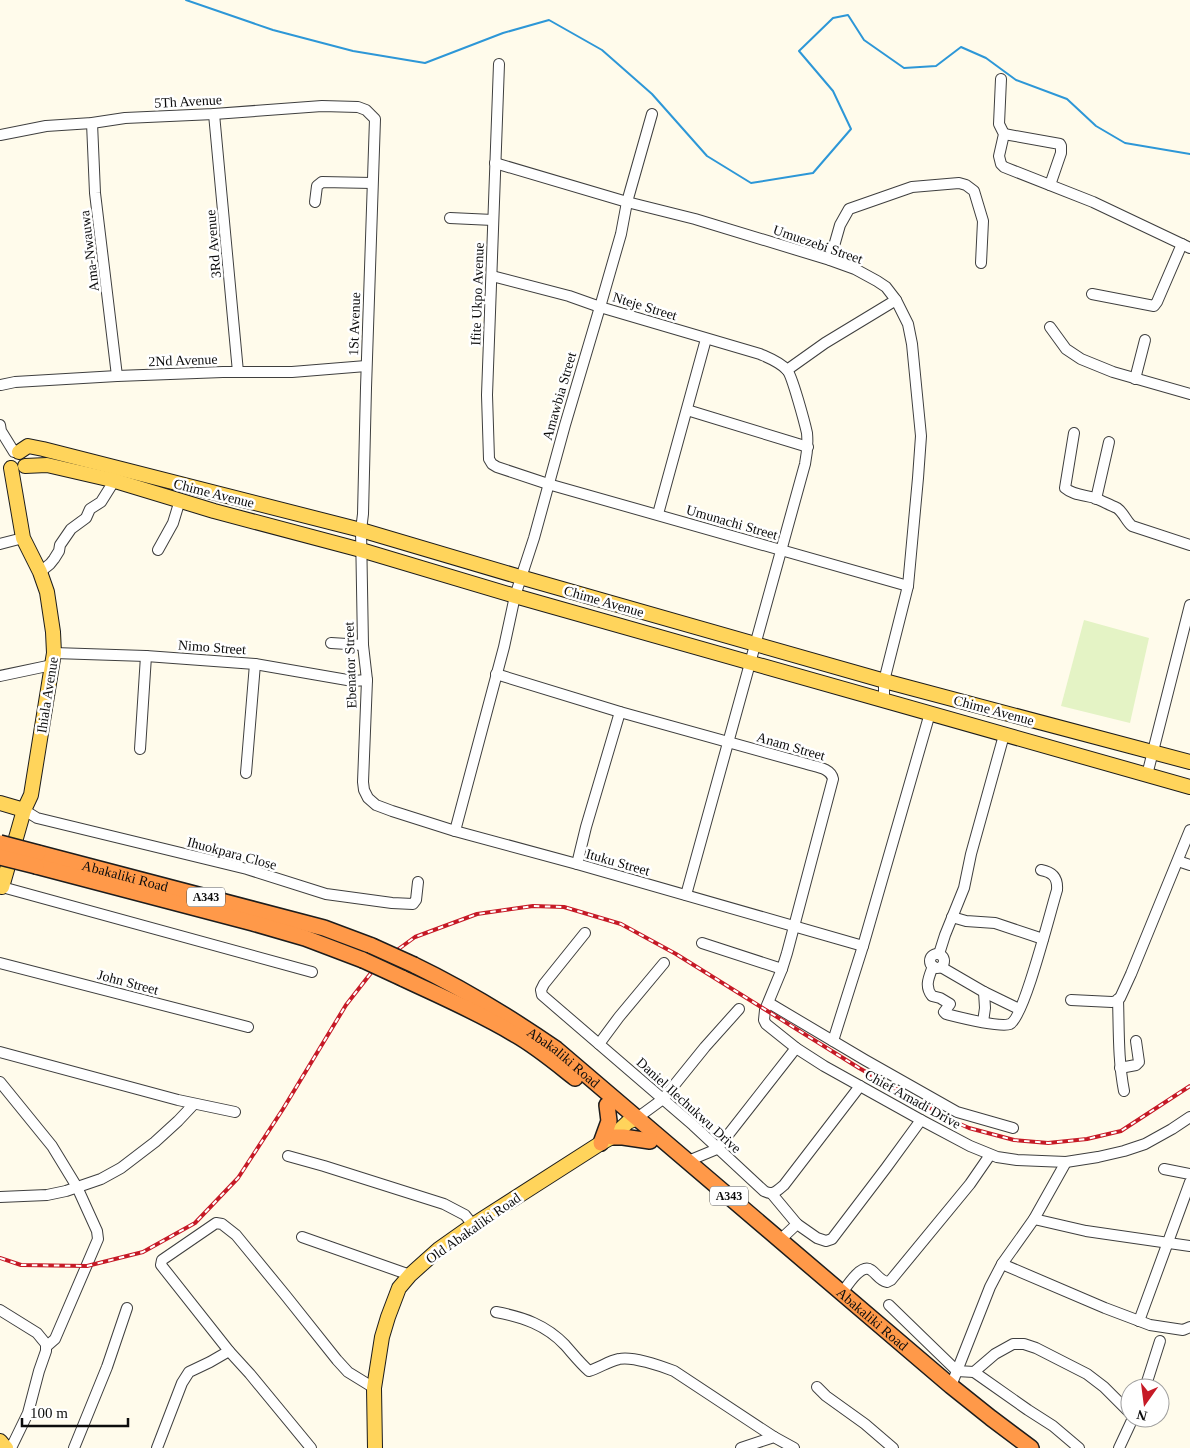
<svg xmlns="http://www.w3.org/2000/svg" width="1190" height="1448" font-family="'Times New Roman',serif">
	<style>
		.pitch { fill: #e4f3c5 }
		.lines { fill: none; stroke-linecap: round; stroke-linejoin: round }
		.stream { stroke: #2d97d7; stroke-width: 2 }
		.minor-casing { stroke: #3f3f3f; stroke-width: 12 }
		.major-casing { stroke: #1d1d1d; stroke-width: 16 }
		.highway-casing { stroke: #1d1d1d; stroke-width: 18 }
		.minor { stroke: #fff; stroke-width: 10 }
		.major { stroke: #ffd45b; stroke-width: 14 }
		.highway { stroke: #ff9949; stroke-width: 15 }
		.rail-casing { stroke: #c61a26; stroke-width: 4 }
		.rail { stroke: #fff; stroke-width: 2; stroke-dasharray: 5.5; stroke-linecap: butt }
		.highway-bridge-casing { stroke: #1d1d1d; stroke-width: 18; stroke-linecap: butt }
		.highway-bridge { stroke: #ff9949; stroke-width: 15 }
		.labels { text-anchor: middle; stroke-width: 5; stroke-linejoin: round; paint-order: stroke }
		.shield { fill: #fff; stroke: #555; stroke-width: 1 }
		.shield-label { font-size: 12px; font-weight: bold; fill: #0c0c0c }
		.street-label { font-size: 14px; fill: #0c0c0c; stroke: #fff }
	</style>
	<rect width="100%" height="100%" fill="#fffbeb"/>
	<polygon class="pitch" points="1084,620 1149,638 1130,723 1061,706"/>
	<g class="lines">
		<polyline class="stream" points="186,0 273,30 353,51 425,63 503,33 549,20 602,50 652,94 707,156 751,183 813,173 851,129 833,91 799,51 833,18 848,15 864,40 904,68 936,66 961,47 986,58 1016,80 1067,99 1096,126 1125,143 1190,154"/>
		<g class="minor-casing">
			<g id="minor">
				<polyline points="499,64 487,395 489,459 492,464 497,467 548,484 908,586"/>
				<polyline points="1001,79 999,124 1004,134 999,156 1001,164 1004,167 1093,202 1190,248"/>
				<polyline points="214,114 238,372"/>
				<polyline points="92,123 95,193 117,376"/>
				<polyline points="1004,134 1060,144 1061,146 1061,153 1050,185"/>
				<polyline points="0,135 46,126 92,123 125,118 214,114 322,106 358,107 366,110 375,119 366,388 363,514 361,530 363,645 367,680 363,782 364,790 368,798 376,805 392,811 455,831 577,864 863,946"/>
				<polyline points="495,163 627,202 695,219 830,260 855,269 877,281 886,287 896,300 908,324 912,344 921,436 918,478 908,586 884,681 884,700"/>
				<polyline points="315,202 317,186 322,182 372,183"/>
				<polyline points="450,218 493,220"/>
				<polyline points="830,260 840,225 849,209 912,187 959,183 966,185 974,191 983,221 981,263"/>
				<path d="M492,276L569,296L600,307L760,354C769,358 780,362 787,370C792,375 805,424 807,433C808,444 807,454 805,464L686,895"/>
				<polyline points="1092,294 1154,306 1157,302 1182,244"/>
				<polyline points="1050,327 1066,349 1081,359 1113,372 1190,394"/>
				<polyline points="787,370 825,343 896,300"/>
				<polyline points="1135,379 1145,340"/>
				<polyline points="1,385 15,382 117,376 223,372 292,372 366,366"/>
				<polyline points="687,410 808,447"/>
				<polyline points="0,425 1,431 14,452"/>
				<path d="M1074,433L1065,488C1073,495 1085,495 1095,498C1102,501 1110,505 1117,508C1124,513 1126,521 1132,526L1190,545"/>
				<polyline points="1096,499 1109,442"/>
				<polyline points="658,514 706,339"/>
				<polyline points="0,544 23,538"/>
				<polyline points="158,550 173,523 180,500"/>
				<polyline points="40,572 50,564 54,559 59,551 60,545 71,529 86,518 90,509 101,502 111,486 112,480"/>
				<polyline points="331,643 363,645"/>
				<polyline points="54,653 146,656 255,664 353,681 367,680"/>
				<path d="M496,674L620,712L807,764C816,767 831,768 833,779L787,953L782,969L765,1010L764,1020L766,1024L796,1048L824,1066L921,1120L970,1146L997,1157L1017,1160L1066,1162L1098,1157L1124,1151L1145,1144L1172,1129L1190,1117"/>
				<polyline points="0,676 52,665"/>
				<polyline points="140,749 146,656"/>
				<polyline points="246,773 255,664"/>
				<polyline points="1147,775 1190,605"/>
				<polyline points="24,810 37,818 247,869 326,894 392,903 413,904 416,900 418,882"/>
				<polyline points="455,831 504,647 515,596 534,538 565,425 600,307 621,234 627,202 652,114"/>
				<polyline points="1178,861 1190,865"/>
				<polyline points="577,864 586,827 620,712"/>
				<polyline points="2,887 312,972"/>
				<polyline points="952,917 966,921 995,923 1043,939"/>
				<path d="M585,933L544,984L541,990L542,995L693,1125L764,1191C773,1196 777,1191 784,1185L860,1086"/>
				<polyline points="702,943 782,969"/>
				<polyline points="939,954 945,935 964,888 971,854 1004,735"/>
				<circle cx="937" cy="961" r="7"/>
				<polyline points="0,963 248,1027"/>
				<path d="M933,966C929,977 924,986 932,996L940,998L950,1004L944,1012L946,1014C958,1017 1000,1028 1010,1024C1024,1018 1051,909 1057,890C1058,877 1052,872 1041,870"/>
				<polyline points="941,967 984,992 1019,1009"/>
				<path d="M1118,999C1119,1030 1118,1060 1124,1091"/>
				<polyline points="1071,1000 1112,1002 1116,1001 1120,998 1131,974 1190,830"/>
				<polyline points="769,1003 865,1060 957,1112 1013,1128"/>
				<polyline points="983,1022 985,1008 984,992"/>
				<polyline points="833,1041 863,946 930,713"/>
				<polyline points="599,1044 619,1017 664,963"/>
				<polyline points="0,1052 178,1100 235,1112"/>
				<polyline points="1120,1068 1136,1065 1139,1062 1136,1041"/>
				<polyline points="0,1082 52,1146 77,1187 97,1231 98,1239 55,1339 47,1346"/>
				<polyline points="637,1118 663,1099 705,1047 739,1009"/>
				<polyline points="288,1156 324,1166 444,1204 465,1215 473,1225"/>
				<polyline points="688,1161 717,1149 796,1048"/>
				<polyline points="1164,1169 1190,1174"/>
				<polyline points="772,1194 797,1224"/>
				<polyline points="0,1197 47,1195 66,1191 101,1179 121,1168 155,1142 178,1121 194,1104"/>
				<polyline points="1034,1219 1086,1231 1190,1246"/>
				<polyline points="302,1237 410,1275"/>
				<polyline points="780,1240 797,1224 817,1238 826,1241 832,1239 886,1168 921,1120"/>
				<polyline points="1002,1264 1105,1308 1150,1325 1183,1330 1190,1327"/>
				<path d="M842,1293C847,1286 861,1263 871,1270C877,1274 879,1280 887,1282L891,1280L970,1184L990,1155"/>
				<polyline points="889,1305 957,1371 974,1372 1028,1410 1053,1426 1079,1448"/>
				<polyline points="0,1310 37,1333 46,1344 46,1351 39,1371 28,1413 11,1448"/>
				<path d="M496,1312C523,1317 546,1325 565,1345C573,1354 580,1363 589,1371C599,1368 609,1361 619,1359C632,1356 661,1366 674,1371L774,1437"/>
				<polyline points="1139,1321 1190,1182"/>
				<polyline points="229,1351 250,1374 311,1448"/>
				<polyline points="974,1372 995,1354 1013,1344 1024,1344 1036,1348 1087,1374 1104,1387 1130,1413"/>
				<polyline points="951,1386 990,1287 1002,1264 1034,1219 1066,1162"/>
				<polyline points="817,1387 826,1396 865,1424 893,1448"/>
				<polyline points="1145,1388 1160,1341"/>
				<polyline points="74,1448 107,1367 127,1308"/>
				<polyline points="157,1448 182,1383 189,1372 210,1362 229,1351 161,1265 162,1260 216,1223 222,1224 236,1235 286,1296 337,1360 348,1372 374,1388"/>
				<polyline points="741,1448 774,1437 794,1448"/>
				<polyline points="1119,1448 1133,1418"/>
			</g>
		</g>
		<g class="major-casing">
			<g id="major">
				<polyline points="19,452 28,446 43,449 361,530 520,577 892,683 1190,762"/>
				<polyline points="25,466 47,465 112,480 214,511 361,550 515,596 1190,787"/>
				<polyline points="0,803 24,810"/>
				<polyline points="0,886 2,887 24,810 31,795 52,665 54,653 53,632 47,592 40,572 23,538 11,468"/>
				<polyline points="0,1441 6,1448"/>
				<polyline points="375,1448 374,1388 382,1337 388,1317 399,1288 410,1275 439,1249 473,1225 601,1143 612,1137 628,1122 637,1118"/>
			</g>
		</g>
		<g class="highway-casing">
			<g id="highway">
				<path id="s1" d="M38,853L324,928L372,946"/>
				<polyline points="36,866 253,923 305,938 363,960"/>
				<path id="s2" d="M414,965C464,989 511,1018 556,1049L951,1386L991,1418L1031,1448"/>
				<path d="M402,978C440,996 480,1013 516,1035C537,1047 556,1063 575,1078"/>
				<polyline points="612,1137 623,1137 650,1141"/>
				<polyline points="601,1143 609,1121 607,1105"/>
			</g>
		</g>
		<use href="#minor" class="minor"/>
		<use href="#major" class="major"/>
		<use href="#highway" class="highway"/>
		<g class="rail-casing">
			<polyline id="rail" points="0,1258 21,1265 87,1266 143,1252 195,1223 238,1178 283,1109 346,1005 378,964 415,937 477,914 533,906 564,907 621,924 676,954 859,1068 951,1120 969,1128 1014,1140 1048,1143 1087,1139 1121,1131 1190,1086"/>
		</g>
		<use href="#rail" class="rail"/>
		<g class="highway-bridge-casing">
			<g id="highway-bridge">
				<polyline points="0,843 38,853"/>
				<polyline points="0,857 36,866"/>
				<polyline points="372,946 414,965"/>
				<polyline points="363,960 402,978"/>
			</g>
		</g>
		<use href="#highway-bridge" class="highway-bridge"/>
	</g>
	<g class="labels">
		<g class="shield">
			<rect x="187" y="887.5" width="38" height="19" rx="4"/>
			<rect x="710" y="1186.5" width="38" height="19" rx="4"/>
		</g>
		<g class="shield-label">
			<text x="206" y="901">A343</text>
			<text x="729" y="1200">A343</text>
		</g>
		<g class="street-label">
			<text transform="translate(188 101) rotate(-3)" y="5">5Th Avenue</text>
			<text transform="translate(213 244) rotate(-95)" y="5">3Rd Avenue</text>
			<text transform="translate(818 244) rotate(19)" y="5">Umuezebi Street</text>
			<text transform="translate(89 251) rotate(-97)" y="5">Ama-Nwauwa</text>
			<text transform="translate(477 294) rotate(-88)" y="5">Ifite Ukpo Avenue</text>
			<text transform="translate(645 306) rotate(17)" y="5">Nteje Street</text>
			<text transform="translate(354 324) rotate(-88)" y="5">1St Avenue</text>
			<text transform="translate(183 360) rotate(-2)" y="5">2Nd Avenue</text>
			<text transform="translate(559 396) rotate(-74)" y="5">Amawbia Street</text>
			<text transform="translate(214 493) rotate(14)" y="5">Chime Avenue</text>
			<text transform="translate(732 522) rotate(16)" y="5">Umunachi Street</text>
			<text transform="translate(604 601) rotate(16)" y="5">Chime Avenue</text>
			<text transform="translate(212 647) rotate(4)" y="5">Nimo Street</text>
			<text transform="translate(350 665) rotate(-92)" y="5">Ebenator Street</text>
			<text transform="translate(47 695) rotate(-81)" y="5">Ihiala Avenue</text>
			<text transform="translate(994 710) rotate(15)" y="5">Chime Avenue</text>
			<text transform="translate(791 746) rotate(16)" y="5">Anam Street</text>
			<text transform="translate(232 853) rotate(15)" y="5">Ihuokpara Close</text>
			<text transform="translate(618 862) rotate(16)" y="5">Ituku Street</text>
			<text dy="5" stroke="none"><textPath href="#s1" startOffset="90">Abakaliki Road</textPath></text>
			<text transform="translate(128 982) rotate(15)" y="5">John Street</text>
			<text dy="5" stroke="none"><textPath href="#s2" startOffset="176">Abakaliki Road</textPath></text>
			<text transform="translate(913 1099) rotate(29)" y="5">Chief Amadi Drive</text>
			<text transform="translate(689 1105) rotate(42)" y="5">Daniel Ilechukwu Drive</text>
			<text transform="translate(473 1228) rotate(-35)" y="5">Old Abakaliki Road</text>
			<text dy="5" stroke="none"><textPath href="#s2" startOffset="581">Abakaliki Road</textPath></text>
		</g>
	</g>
	<g transform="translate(1145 1403) rotate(194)"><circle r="24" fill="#ffffff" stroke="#9e9e9e"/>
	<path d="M0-4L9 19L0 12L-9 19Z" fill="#c61a26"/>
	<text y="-8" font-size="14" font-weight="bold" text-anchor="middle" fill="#0c0c0c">N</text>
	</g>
	<path d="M22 1418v8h106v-8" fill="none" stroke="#0c0c0c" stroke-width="2.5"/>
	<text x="30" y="1418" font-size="15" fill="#0c0c0c" stroke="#ffffff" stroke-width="4" paint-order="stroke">100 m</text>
</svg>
